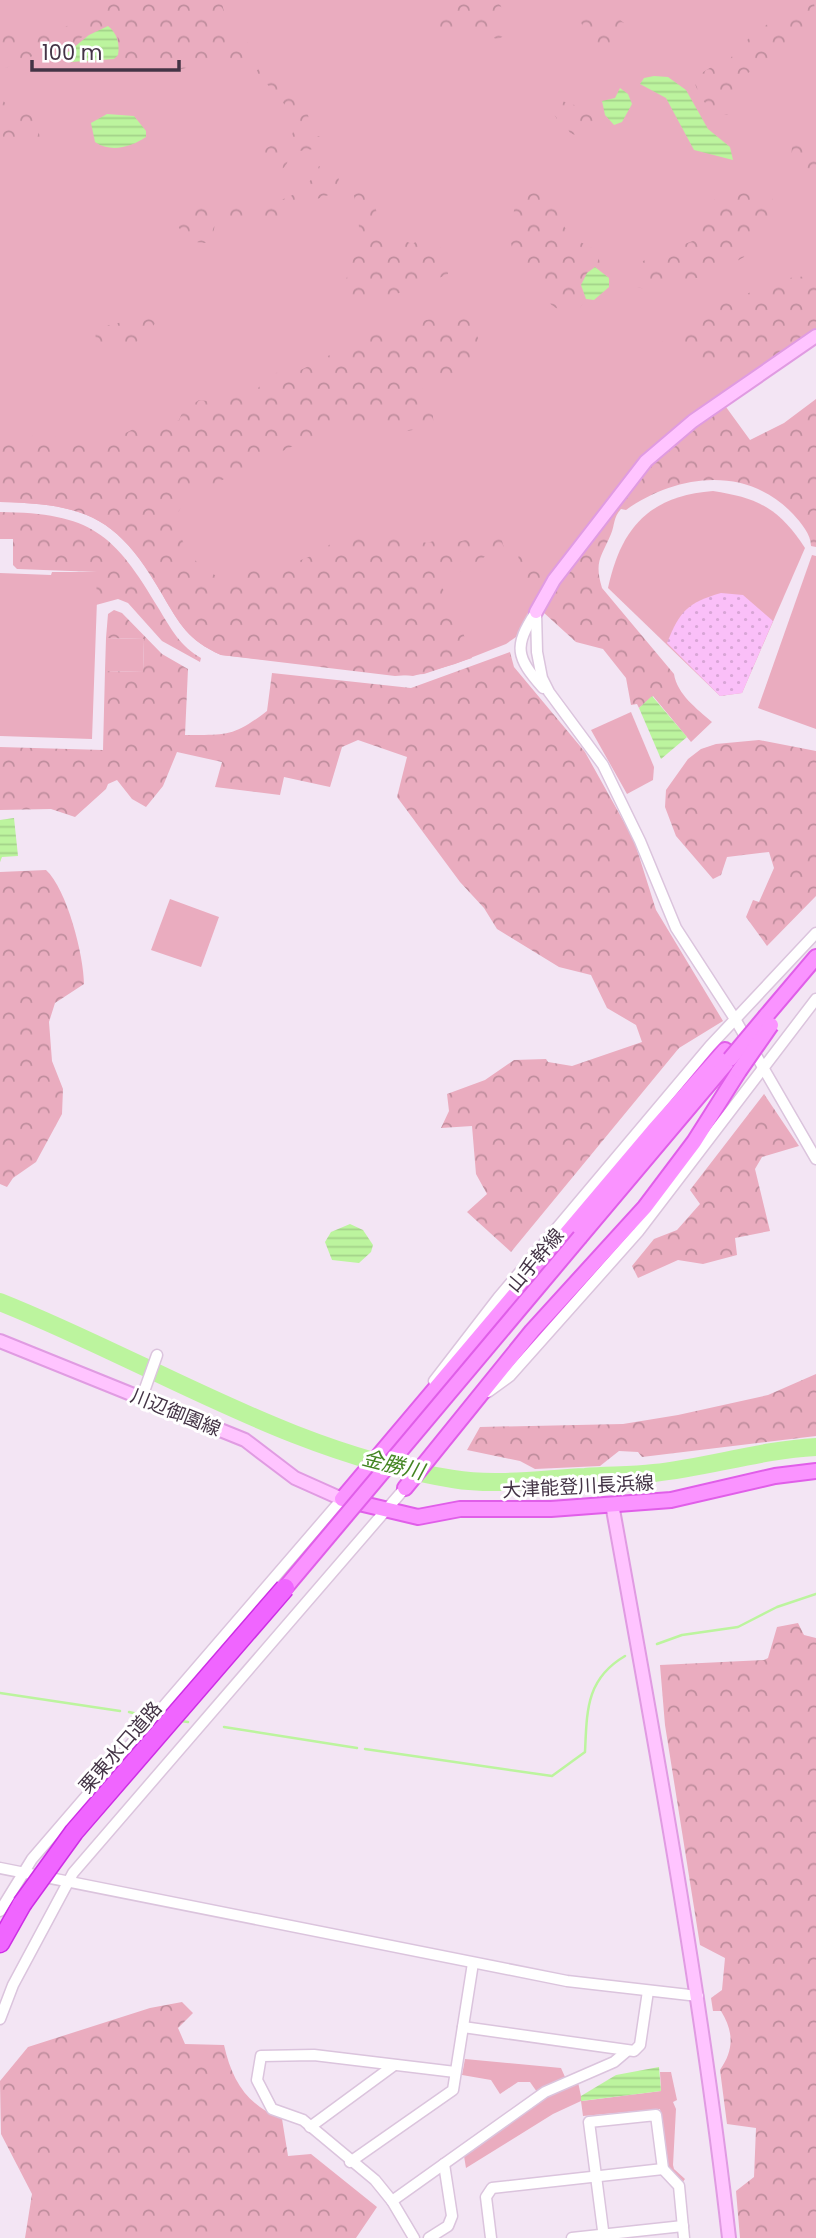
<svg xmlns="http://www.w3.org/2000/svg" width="816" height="2238" font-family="Poppins,'Noto Sans JP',sans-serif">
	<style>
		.green { fill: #eaacbf }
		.forest { fill: url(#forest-crowns) }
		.sand { fill: url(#sand-dots) }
		.water { fill: url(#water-rules) }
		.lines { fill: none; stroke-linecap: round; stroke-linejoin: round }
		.stream { stroke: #bcf49e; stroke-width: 2.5 }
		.river { stroke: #bcf49e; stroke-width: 18 }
		.street-casing { stroke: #dbc4dd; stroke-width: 13 }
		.secondary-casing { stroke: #e09be2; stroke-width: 16 }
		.primary-casing { stroke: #e05ee9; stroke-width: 18 }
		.highway-casing { stroke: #cd2ee5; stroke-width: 21 }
		.street { stroke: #fff; stroke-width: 10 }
		.secondary { stroke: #ffc4ff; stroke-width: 12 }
		.primary { stroke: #fa93ff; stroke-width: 14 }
		.highway { stroke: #f065ff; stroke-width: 18 }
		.primary-bridge-casing { stroke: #e05ee9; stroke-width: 18; stroke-linecap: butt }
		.highway-bridge-casing { stroke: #cd2ee5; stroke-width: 21; stroke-linecap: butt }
		.primary-bridge { stroke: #fa93ff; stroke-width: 14 }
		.highway-bridge { stroke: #f065ff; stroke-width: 18 }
		.labels { text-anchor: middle; stroke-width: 6; stroke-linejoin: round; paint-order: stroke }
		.street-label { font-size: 19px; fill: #443446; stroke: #fff }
		.water-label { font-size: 21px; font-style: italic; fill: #438522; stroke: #fff }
	</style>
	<defs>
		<pattern id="forest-crowns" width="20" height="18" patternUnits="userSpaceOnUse" patternTransform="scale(1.75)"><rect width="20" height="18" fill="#eaacbf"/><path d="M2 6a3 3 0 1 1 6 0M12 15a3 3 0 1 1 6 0" fill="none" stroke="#bf8d9d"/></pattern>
		<pattern id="sand-dots" width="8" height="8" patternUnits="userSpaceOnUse" patternTransform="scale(1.75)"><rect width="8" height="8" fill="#fabff8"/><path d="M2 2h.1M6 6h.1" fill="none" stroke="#d8a5d6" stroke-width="1.8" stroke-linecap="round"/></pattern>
		<pattern id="water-rules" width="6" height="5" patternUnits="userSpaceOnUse" patternTransform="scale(1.75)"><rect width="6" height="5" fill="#bcf49e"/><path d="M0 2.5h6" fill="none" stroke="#a3d289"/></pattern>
	</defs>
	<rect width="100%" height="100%" fill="#f3e5f4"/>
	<g class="green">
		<path d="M0,0H816V330L699,409L642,456L544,584L516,637L506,644L455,664L413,676L221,655C188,640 180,625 162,594C118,518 88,504 0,502Z"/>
		<path d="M713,491C758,498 779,508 805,548L742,693L720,696L608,588C621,528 649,496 713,491Z"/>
		<polygon points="812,555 816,556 816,729 758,708"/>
		<polygon points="52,572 98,572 92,739 0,736 0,573 51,575"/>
		<polygon points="106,638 144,639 143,672 105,671"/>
		<polygon points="631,712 654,767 653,780 627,794 591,730"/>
		<polygon points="170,899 219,917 201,967 151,950"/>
		<polygon points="465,2059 561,2068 565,2077 537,2092 530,2082 518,2082 500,2094 491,2080 462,2075"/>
		<polygon points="660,2072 671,2072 677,2100 673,2102 676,2109 673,2165 674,2169 685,2179 682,2183 668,2170 660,2109 583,2116 581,2101 553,2114 466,2168 464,2156 548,2096 578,2082 582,2101 661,2091"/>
	</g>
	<g class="forest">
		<path d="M122,0H221L228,27L256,49L247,62L217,60L178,70H162L157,62L122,66L116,28L110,24C94,30 68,40 66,59L60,60L52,48C32,52 21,68 0,68V28L12,29L27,41C49,24 50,35 67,26C86,17 102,7 122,0Z"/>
		<path d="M439,0H495L501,6L506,35L498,39C478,33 456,36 437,28Z"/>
		<path d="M814,0L816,30L788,42L773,59L739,78L734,108L728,115C709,113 702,101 695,84L700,74L713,66L722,70C740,43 769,15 803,12Z"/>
		<polygon points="613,14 624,23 620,44 599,45 587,39 580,19"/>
		<path d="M263,64H270L282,75L280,80C305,91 310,109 309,134L331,139L330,157L320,158L314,149L299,151L292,135L294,129L283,119L285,105L267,84L254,83L252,76Z"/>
		<polygon points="0,98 17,114 32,110 40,137 6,143 0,130"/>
		<polygon points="562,101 574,105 590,104 597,121 575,135 570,133 563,120 557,119 554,114 558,102"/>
		<polygon points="816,139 816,169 799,168 791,162 792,146"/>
		<circle cx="275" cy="158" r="13"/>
		<path d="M319,166L338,173L340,191L291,208L273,220L242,218L223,223L219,213L222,209C260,204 302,206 319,166Z"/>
		<path d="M355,171L362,172L372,189L380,230L412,244L429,235C441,245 449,258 448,274C426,284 367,308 345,300L341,291L350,270L351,249L355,248C365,222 353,200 350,175Z"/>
		<path d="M544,189L552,191C556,220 568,240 596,249L600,263L590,269L581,285L586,299L576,313C536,310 548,284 532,269C526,263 519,263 514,256L511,243L515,199Z"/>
		<path d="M747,192L772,195L775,219L756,231L744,257L709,277L685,279L657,292L633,286L628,276C648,248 677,251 703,236L700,220L716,198Z"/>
		<path d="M200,201C215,211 221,230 205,243L187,241L178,226L179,210Z"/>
		<path d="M808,276L816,282V330L757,370C741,360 732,361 715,367L661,343L698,312L789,278Z"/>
		<path d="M459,314L473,321C488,368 483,372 437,382L422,370L414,376C425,394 435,404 433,426L387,435L370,419L318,434L191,495L174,517C184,550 194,568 228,581L251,571H268L296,562L316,554L335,541L391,535L427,543L446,537L458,542L483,535L500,534L504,548L491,553L440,584L455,610L472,658L424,674L395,676L221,655C188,640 180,625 162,594C118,518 88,504 0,502V440L24,443L36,433L73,440L120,436L141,425L179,420L183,411L199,400L215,402L251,394L275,373L297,372L357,341L409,323Z"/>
		<polygon points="145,317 157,321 153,326 148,326 136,343 117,350 112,347 98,351 95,333 105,326"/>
		<path d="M816,399V547L811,546C811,534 801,523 793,514C747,465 677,474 626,510L621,509C613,518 615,524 611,534C601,558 594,561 602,588L674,674C677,694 697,709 712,722L691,742L653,696L639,708L637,704L631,705L626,678L603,649L576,642L543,612L550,596C585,549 619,497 661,456C680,437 704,422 726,407L750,440L784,423Z"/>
		<path d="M0,512C91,513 114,533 159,609C171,629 181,647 201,658L200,662L162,641L128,603L118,599L96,605L97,572L17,569L13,565V539H0Z"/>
		<polygon points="536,551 544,558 546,576 534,590 529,589 527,582 516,577 519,553"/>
		<path d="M114,610L122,613L162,654L188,669L185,735C227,735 233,737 267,711L272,673L411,688L510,652L514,667L585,752L634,840L656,910L723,1021L679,1048L511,1252L467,1212L487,1194L476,1174L472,1126L441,1128L449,1111L447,1094L485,1080L514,1060L546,1059L548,1062L572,1066L642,1042L636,1025L607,1008L591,975L559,967L497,929L484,908L460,882L397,797L407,757L358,740L342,747L330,787L284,777L280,795L215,787L222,762L177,752L163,786L146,807L132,799L117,780L108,784L106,789L75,817L51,809L0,810V747L103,750L105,671L143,672L144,639L106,638L108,614Z"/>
		<polygon points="759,740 816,751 816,896 767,946 746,917 753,900 759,902 774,868 769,852 727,857 721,875 713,879 676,836 665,807 666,790 688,759 701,749 716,744"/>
		<path d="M46,870C67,889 84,956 84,984L55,1003L49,1022L52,1061L63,1089L62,1114L36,1162L13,1178L7,1187L0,1184V872Z"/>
		<polygon points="764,1094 799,1146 762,1157 755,1169 770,1231 735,1238 737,1255 703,1264 678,1260 638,1278 632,1266 654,1239 677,1230 700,1204 690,1190"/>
		<polygon points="816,1374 816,1436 642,1457 638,1452 619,1451 600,1466 535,1469 520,1461 467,1450 480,1427 623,1424 678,1415 768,1395"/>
		<path d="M798,1623L804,1635L816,1638V2238H740L736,2191L754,2177L756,2128L727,2124L720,2070C734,2050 734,2032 721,2011H713L711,1998L722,1990L725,1958L700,1945L665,1725L660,1665L764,1660L768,1658L777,1627Z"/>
		<path d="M182,2002L193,2013L178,2028L185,2044L224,2045C232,2081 247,2105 282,2119L288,2156L311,2154L377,2207L356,2238H25L32,2194L1,2134L0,2081L28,2047L150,2008Z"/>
	</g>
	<path class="sand" d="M721,593L743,595L773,621L742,693L720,696L667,643C680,611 687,603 721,593Z"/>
	<g class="water">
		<path d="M108,26C117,33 120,44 118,55L114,59L71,62L67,53L89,35Z"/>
		<polygon points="654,76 668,77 686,90 708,129 730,147 733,160 694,150 666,98 640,84 644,78"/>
		<polygon points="620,88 628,94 632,104 622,122 614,125 605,115 602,101 615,98"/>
		<path d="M107,114L134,116L146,131V137C131,147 111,153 95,142L91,123Z"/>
		<polygon points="595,267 609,278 609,287 594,300 586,299 581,285 587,273"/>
		<polygon points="652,696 687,737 661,759 639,708"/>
		<polygon points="14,818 18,856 2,857 0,862 0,820"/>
		<polygon points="350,1224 363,1230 373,1245 371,1252 359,1263 332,1260 325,1242 331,1232"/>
		<polygon points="659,2067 661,2091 581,2101 581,2096 616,2075"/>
	</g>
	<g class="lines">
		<g class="stream">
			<polyline points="657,1644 682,1635 738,1627 777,1607 816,1594"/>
			<polyline points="0,1693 120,1711"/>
			<polyline points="129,1712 142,1715"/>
			<polyline points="181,1721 188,1722"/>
			<polyline points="224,1727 357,1748"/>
			<path d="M365,1749L552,1776L585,1752C587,1710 586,1679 625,1656"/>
		</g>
		<path class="river" d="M0,1302C151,1362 289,1453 453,1479C495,1486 542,1479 585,1477C608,1475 631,1476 654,1473C709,1467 761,1450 816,1447"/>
		<g class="street-casing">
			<g id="street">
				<polyline points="536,612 537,652 542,678 549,692 603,765 640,841 676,928 735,1019 816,1159"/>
				<path d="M536,612C513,647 516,657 543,688"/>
				<polyline points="434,1381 498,1298 710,1046 816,933"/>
				<polyline points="488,1392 510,1376 638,1232 816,999"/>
				<polyline points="142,1397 157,1355"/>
				<polyline points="0,1868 567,1981 698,1996"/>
				<polyline points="0,1911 32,1859 342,1499"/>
				<polyline points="0,2019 13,1985 73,1873 405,1488"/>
				<polyline points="463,2027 634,2051 640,2045 648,1991"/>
				<polyline points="310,2127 393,2066"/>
				<polyline points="350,2162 453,2090 473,1963"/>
				<polyline points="392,2201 545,2092 614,2062 627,2051"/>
				<polyline points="414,2238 392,2201 375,2180 303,2120 272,2109 257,2080 261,2056 314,2055 455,2072"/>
				<polyline points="429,2238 448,2226 452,2216 444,2164"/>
				<polyline points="491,2238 486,2197 492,2188 663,2169"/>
				<polyline points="572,2238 683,2226"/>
				<polyline points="604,2238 589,2122 656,2115 663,2169 679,2186 684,2238"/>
			</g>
		</g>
		<g class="secondary-casing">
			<g id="secondary">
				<polyline points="536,612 554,580 646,461 693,421 816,336"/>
				<polyline points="0,1341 245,1440 295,1478 342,1499"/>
				<path d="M612,1504C656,1748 701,1991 729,2238"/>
			</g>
		</g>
		<g class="primary-casing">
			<g id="primary">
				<polyline points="766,1016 816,957"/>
				<polyline points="725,1050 653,1131 342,1499 418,1517 460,1509 551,1509 671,1500 775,1476 816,1471"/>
				<polyline points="580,1237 730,1059"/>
				<polyline points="405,1488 532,1331 645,1207 694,1142 739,1071"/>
			</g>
		</g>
		<g class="highway-casing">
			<polyline id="highway" points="0,1943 22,1904"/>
		</g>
		<use href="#street" class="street"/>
		<use href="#secondary" class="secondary"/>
		<use href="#primary" class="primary"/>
		<use href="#highway" class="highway"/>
		<g class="primary-bridge-casing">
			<g id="primary-bridge">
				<polyline points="730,1059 766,1016"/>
				<polyline points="739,1071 771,1025"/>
				<polyline points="285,1588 580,1237"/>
			</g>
		</g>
		<g class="highway-bridge-casing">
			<polyline id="highway-bridge" points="22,1904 74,1832 285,1588"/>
		</g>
		<use href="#primary-bridge" class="primary-bridge"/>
		<use href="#highway-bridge" class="highway-bridge"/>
	</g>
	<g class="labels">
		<g class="street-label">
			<text transform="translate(535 1260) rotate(-50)" y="7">山手幹線</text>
			<text transform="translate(176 1412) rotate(22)" y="7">川辺御園線</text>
			<text transform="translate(578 1486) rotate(-3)" y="7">大津能登川長浜線</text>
			<text transform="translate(120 1747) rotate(-49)" y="7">栗東水口道路</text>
		</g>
		<g class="water-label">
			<text transform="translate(393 1465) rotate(14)" y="7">金勝川</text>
		</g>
	</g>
	<path d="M32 60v10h147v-10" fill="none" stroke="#443446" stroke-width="3.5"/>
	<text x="42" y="60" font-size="21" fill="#443446" stroke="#ffffff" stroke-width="5" paint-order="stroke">100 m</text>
</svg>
